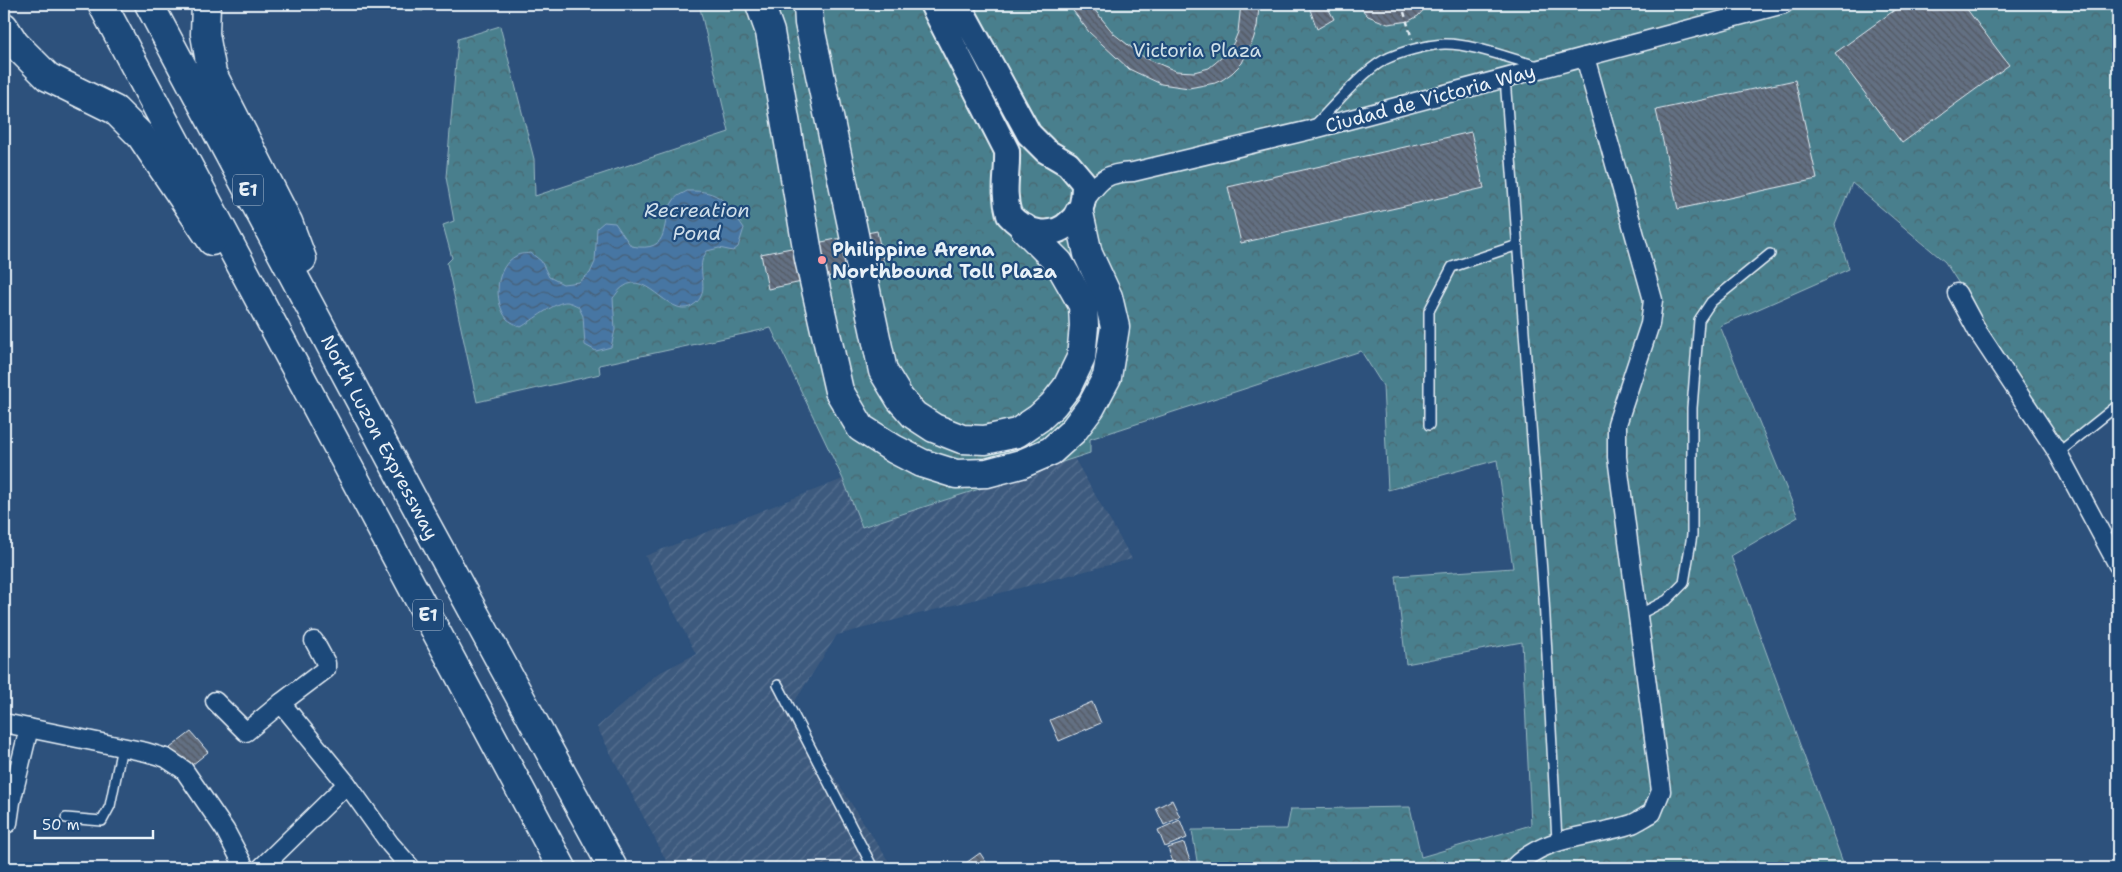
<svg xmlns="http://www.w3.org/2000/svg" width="2122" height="872" font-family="'Shantell Sans',sans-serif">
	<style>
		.industrial { fill: url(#industrial-furrows) }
		.park { fill: url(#park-crowns); stroke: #99b8c2 }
		.water { fill: url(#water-waves); stroke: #87a7c5 }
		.building { fill: url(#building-back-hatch); stroke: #e8f1f8 }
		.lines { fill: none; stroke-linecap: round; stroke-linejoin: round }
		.service-casing { stroke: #e8f1f8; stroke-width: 12 }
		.minor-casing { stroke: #e8f1f8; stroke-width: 21 }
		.secondary-casing { stroke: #e8f1f8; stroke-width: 28 }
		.motorway-casing { stroke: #e8f1f8; stroke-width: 31 }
		.path { stroke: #e8f1f8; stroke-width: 2.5; stroke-dasharray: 5 4; stroke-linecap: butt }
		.service { stroke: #1f4a7a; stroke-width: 9 }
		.minor { stroke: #1f4a7a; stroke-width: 18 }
		.secondary { stroke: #1f4a7a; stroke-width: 24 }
		.motorway { stroke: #1f4a7a; stroke-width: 28 }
		.poi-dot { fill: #ff9aa2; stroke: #1f4a7a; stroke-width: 2 }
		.labels { text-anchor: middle; stroke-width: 4.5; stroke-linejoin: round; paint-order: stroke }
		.shield { fill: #1f4a7a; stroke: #acbfd2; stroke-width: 1 }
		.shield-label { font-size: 18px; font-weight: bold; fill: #e8f1f8 }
		.park-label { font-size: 19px; fill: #d0e0e8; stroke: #1f4a7a }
		.street-label { font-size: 19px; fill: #e8f1f8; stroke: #1f4a7a }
		.poi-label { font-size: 19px; font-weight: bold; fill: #e8f1f8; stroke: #1f4a7a; text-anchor: start }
		.water-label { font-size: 20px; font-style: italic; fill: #d0dfeb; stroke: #1f4a7a }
	</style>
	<defs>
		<pattern id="industrial-furrows" width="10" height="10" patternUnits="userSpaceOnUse" patternTransform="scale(1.25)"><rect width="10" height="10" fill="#3d5a7e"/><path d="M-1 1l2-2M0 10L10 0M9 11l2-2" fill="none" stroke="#597291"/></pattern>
		<pattern id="park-crowns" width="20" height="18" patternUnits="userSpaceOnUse" patternTransform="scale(1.25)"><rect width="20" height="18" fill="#4a7f8d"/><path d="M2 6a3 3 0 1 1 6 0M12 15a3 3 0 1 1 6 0" fill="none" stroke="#48666f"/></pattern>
		<pattern id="water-waves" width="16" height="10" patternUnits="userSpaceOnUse" patternTransform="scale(1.25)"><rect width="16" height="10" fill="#4676a3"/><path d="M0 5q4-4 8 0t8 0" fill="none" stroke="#465f76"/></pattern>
		<pattern id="building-back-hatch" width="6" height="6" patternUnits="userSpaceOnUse" patternTransform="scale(1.25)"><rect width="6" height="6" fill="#636f82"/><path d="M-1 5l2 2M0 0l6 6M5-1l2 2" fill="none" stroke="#535a63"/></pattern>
	</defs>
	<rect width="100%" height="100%" fill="#2d517c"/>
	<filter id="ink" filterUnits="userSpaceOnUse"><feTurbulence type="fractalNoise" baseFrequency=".02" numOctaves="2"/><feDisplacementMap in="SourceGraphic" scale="10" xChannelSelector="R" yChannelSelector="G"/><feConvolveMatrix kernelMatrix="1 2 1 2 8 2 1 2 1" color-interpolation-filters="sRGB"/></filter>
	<g filter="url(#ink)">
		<polygon class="industrial" points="1074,458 1132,559 837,635 790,709 893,868 670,868 597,727 657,674 696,654 645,556 843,479 863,527"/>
		<g class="park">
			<polygon points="367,4 423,4 423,11 372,8"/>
			<polygon points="699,4 2118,4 2118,399 2063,445 1945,262 1852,183 1835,225 1849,269 1720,326 1798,517 1731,556 1845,868 1195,868 1198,867 1192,830 1287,829 1291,809 1410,807 1421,857 1531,825 1522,642 1406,664 1396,576 1513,568 1497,460 1388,490 1383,386 1361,351 1090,439 1090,453 862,527 843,479 771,328 599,365 600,374 477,402 447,263 452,258 443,225 454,221 446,177 458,39 500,26 534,159 535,196 729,132"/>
		</g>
		<path class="water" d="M687,191C721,190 726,202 744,228L738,247L733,251L719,248L707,251C705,254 703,258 702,261C699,275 709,291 696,303C672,325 648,268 623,287C619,289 616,295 613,298L615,330L611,347L596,351L585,345L583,316L578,306C575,305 570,302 567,302C556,301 532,321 521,327C517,325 510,322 507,319C493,301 495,267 516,256C520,253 526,254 531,253L541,261L549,277L563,284L579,282L590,273L595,262L597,228L604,222L615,223L631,246C675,254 658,221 674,200C676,196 682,194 687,191Z"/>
		<g class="building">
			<polygon points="1068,4 1090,4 1114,34 1145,58 1176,71 1194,72 1209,68 1227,53 1234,42 1238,32 1241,4 1259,4 1259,7 1257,27 1253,40 1242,63 1232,73 1222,80 1215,83 1189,88 1161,84 1129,69 1089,32"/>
			<polygon points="1308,4 1326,4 1334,19 1317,29"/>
			<polygon points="1357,4 1429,4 1418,16 1409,21 1388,24 1368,16"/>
			<polygon points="1903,4 1963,4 2009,65 1902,143 1835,53"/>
			<polygon points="1795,80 1817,179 1678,209 1656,110"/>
			<polygon points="1471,132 1484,188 1241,243 1228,187"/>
			<polygon points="877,231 884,265 768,289 761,254"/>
			<polygon points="1092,702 1101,723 1059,741 1050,720"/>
			<polygon points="191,732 208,752 187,769 170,748"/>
			<polygon points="1172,800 1180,817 1164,825 1156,808"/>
			<polygon points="1180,820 1187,838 1165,847 1158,830"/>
			<polygon points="1184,843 1191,864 1175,868 1168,848"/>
			<polygon points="980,853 990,868 959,868"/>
		</g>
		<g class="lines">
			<g class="service-casing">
				<g id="service">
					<polyline points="1505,78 1544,599 1557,841"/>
					<path d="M1314,126C1333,107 1361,73 1384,60C1400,52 1426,45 1444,44C1470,43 1511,59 1538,66"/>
					<polyline points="1429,425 1429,311 1452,267 1518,245"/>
					<polyline points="2058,453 2118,405"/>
					<polyline points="1638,615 1667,600 1684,583 1692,535 1692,408 1699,320 1711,302 1770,254"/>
					<polyline points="778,685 873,868"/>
					<polyline points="66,818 102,821 110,806 122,747"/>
				</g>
			</g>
			<g class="minor-casing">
				<g id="minor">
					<path d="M1084,201C1101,179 1105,173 1133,172L1310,130L1784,4"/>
					<polyline points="1957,293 1978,332 2058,453 2118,565"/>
					<polyline points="215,701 246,732 281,703 347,784"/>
					<polyline points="281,703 326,669 326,663 314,641"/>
					<polyline points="4,723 146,752 166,758 184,770 225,830 245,868"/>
					<polyline points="8,823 11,802 29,728"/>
					<polyline points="261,868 347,784 390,844 411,868"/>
					<path d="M1513,868C1547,834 1590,838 1632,824C1639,821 1646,816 1652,813L1661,791L1617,457V424L1650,324L1653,300L1585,57"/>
				</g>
			</g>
			<g class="secondary-casing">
				<path id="secondary" d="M932,4L1007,151C1008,175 1002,190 1009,215C1025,233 1052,240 1070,222C1074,218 1078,215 1080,210C1084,201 1084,193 1084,183L1068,164L1046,151L1029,134L958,4"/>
			</g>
			<g class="motorway-casing">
				<g id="motorway">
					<polyline points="102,4 562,868"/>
					<polyline points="149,4 421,515 613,868"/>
					<polyline points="206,4 205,34 212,73 288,222 302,259"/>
					<polyline points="760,4 770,32 809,259 839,391 861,428 894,449 921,463 956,474 987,473 1021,464 1051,451 1073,431 1091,407 1107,377 1115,327 1108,297 1088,254 1079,213"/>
					<polyline points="808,4 809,23 883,371 900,399 914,415 934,428 962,439 985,440 1017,433 1039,418 1053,405 1067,387 1081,358 1084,326 1083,305 1059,263 1024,228"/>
					<polyline points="4,27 15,44 48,77 115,110 141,136 212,241"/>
				</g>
			</g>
			<polyline class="path" points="1404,12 1412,39"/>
			<use href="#service" class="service"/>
			<use href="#minor" class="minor"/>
			<use href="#secondary" class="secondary"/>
			<use href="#motorway" class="motorway"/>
		</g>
	</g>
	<circle class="poi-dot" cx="822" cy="260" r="5"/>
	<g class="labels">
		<g class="shield">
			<rect x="233" y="174.5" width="30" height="31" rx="4"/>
			<rect x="413" y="599.5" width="30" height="31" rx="4"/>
		</g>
		<g class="shield-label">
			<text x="248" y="196">E1</text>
			<text x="428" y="621">E1</text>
		</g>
		<g class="park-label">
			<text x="1197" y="57">Victoria Plaza</text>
		</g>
		<g class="street-label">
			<text transform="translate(1430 98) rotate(-15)" y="7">Ciudad de Victoria Way</text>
			<text transform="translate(380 437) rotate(62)" y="7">North Luzon Expressway</text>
		</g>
		<g class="poi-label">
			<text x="832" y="256">Philippine Arena<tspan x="832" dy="22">Northbound Toll Plaza</tspan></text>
		</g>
		<g class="water-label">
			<text x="697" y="217">Recreation<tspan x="697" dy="23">Pond</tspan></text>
		</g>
	</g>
	<rect width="2122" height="872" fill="none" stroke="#1f4a7a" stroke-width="20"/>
	<rect x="10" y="10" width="2102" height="852" fill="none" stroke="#e8f1f8" stroke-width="2" filter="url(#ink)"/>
	<path d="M35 830v8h118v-8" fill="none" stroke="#e8f1f8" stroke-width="2.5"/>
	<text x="42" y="830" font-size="15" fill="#e8f1f8" stroke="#1f4a7a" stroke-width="4" paint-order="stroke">50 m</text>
</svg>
